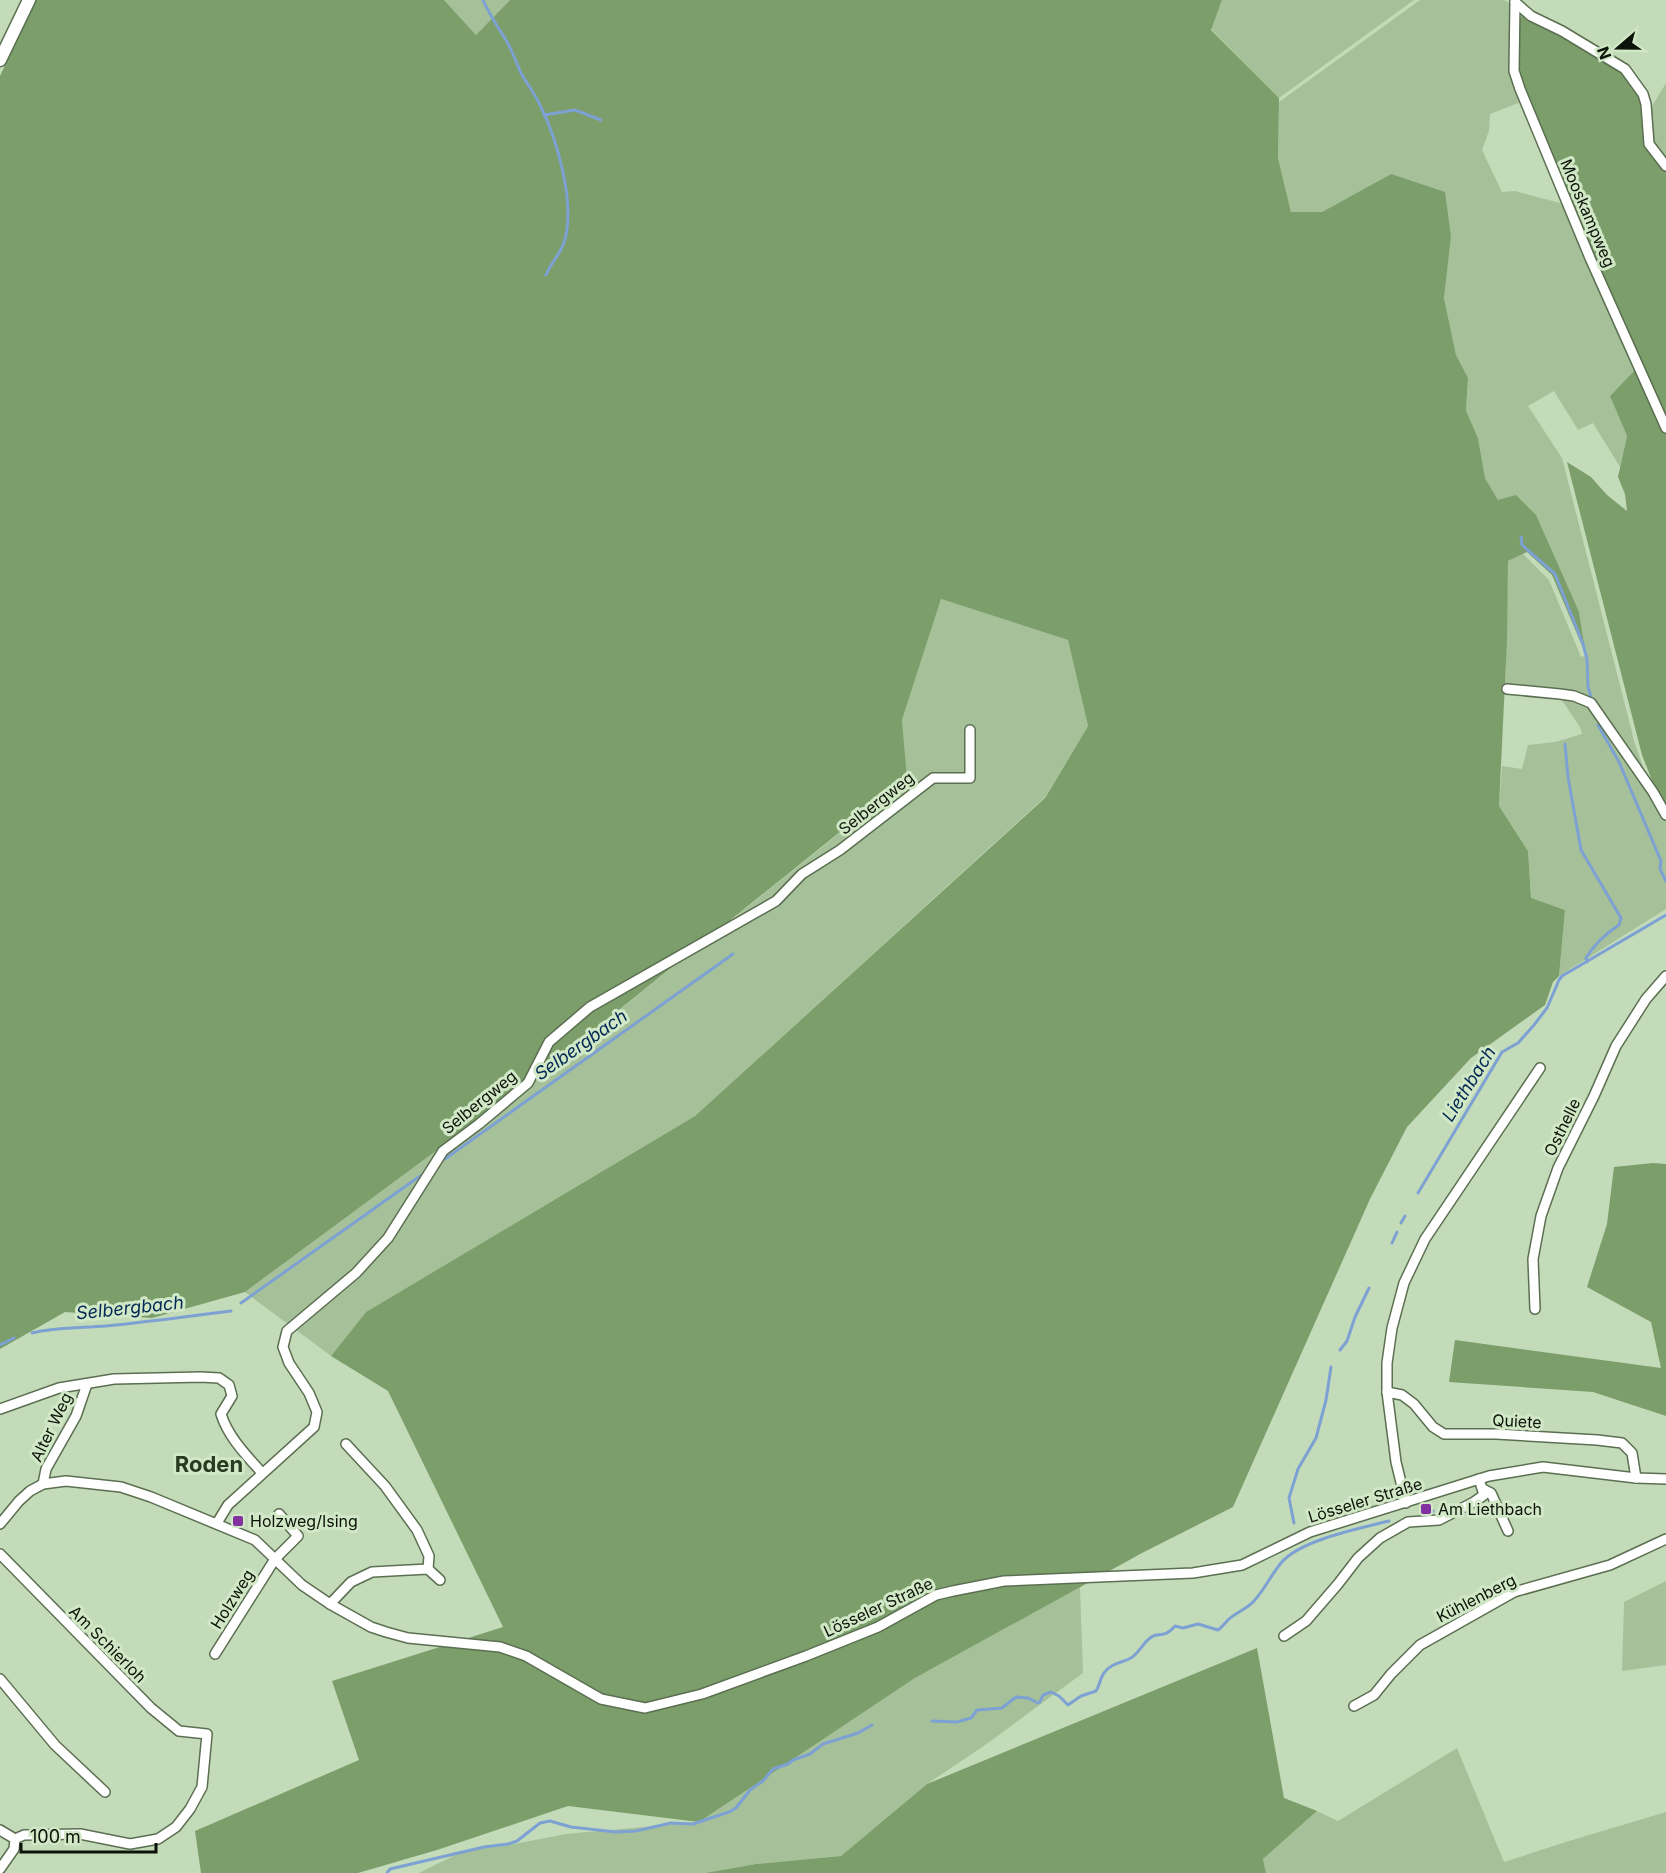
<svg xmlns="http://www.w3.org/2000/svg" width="1666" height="1873" font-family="Inter,sans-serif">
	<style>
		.green { fill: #a6c199 }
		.forest { fill: #7b9e6a }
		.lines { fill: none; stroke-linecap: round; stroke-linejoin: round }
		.stream { stroke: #7da1d3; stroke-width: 3 }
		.minor-casing { stroke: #5b6f51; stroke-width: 12 }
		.secondary-casing { stroke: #5b6f51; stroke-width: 15 }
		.minor { stroke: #fff; stroke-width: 9 }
		.secondary { stroke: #fff; stroke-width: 12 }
		.poi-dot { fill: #8330a0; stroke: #d1e8c7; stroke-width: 2 }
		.labels { text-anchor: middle; stroke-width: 6; stroke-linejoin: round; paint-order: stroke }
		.street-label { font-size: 16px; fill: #0c1308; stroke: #d1e8c7 }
		.poi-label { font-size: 16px; fill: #0c1308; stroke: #d1e8c7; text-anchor: start }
		.water-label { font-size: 18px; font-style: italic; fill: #032854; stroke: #d1e8c7 }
		.district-label { font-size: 22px; font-weight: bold; fill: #283a1f; stroke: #d1e8c7 }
	</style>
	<rect width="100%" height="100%" fill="#c4dbba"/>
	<g class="green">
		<polygon points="444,0 510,0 476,35"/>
		<polygon points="1222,0 1414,0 1279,98 1211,29"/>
		<polygon points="1420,0 1504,0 1512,4 1521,102 1490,114 1489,131 1482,150 1502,192 1515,191 1564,204 1637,369 1610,396 1627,436 1620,467 1593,423 1578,430 1554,391 1528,406 1562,458 1635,744 1649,783 1593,702 1505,687 1508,561 1523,554 1549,580 1581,657 1586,655 1579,612 1498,500 1485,478 1478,438 1466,412 1468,379 1456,355 1444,298 1451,237 1391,174 1322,212 1291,212 1278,158 1279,102"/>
		<polygon points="1666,83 1666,164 1651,144 1651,108"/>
		<polygon points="941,599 1068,640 1088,726 1045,797 695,1116 366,1312 331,1356 245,1292 528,1083 907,779 902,720"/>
		<polygon points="1559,696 1590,705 1666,819 1666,909 1559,976 1565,910 1531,899 1528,851 1499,806 1502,766 1522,769 1528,745 1555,742 1582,734 1580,727"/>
		<polygon points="1666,1581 1666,1665 1622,1671 1624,1602"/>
		<polygon points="1080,1587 1083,1673 988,1743 927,1784 841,1856 756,1864 705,1873 419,1873 463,1851 514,1844 566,1834 699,1822 915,1678"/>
		<polygon points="1457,1748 1504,1862 1569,1841 1666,1812 1666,1873 1266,1873 1263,1859 1317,1811 1338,1821"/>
	</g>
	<g class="forest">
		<polygon points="36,0 444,0 476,35 510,0 1222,0 1211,30 1279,98 1278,158 1291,212 1322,212 1391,174 1445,192 1451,237 1444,298 1456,355 1468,378 1466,411 1478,438 1485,478 1498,500 1516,495 1536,515 1579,612 1586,655 1552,575 1527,552 1508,561 1507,641 1499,806 1528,851 1531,898 1565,910 1559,976 1553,982 1545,1005 1471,1058 1407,1127 1370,1199 1233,1507 1142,1553 915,1678 699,1822 568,1806 437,1850 358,1873 201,1873 195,1831 359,1760 332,1681 503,1627 388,1391 331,1356 366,1312 695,1116 1045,798 1088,726 1068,640 941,599 902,720 907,778 528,1083 245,1292 152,1318 65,1312 0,1349 0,76"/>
		<polygon points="1522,15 1561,33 1624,71 1644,104 1647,144 1666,169 1666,809 1655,788 1642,755 1567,462 1591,477 1607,495 1627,511 1625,494 1618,477 1627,436 1610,396 1642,363 1593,259 1516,71 1517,26"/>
		<polygon points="1653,1163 1666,1164 1666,1416 1593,1392 1449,1382 1455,1340 1661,1368 1651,1322 1587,1287 1607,1224 1614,1167"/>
		<polygon points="1257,1648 1284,1798 1317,1811 1263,1859 1266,1873 705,1873 756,1864 841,1856 927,1784"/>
	</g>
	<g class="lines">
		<g class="stream">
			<path d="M483,0C489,14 497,26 506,40C512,50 516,62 521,73C527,84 535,94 540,105C557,139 575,201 565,239C562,253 551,262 546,275"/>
			<polyline points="544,115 575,110 601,120"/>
			<polyline points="1521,537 1522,545 1555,574 1583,644 1587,659 1588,687 1591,697"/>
			<polyline points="1598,725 1619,762 1661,861 1660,869 1666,881"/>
			<path d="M1565,744L1568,777L1581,850L1621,918L1619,925C1605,934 1595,943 1586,958L1587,962"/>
			<polyline points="445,1159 733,954"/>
			<polyline points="1418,1193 1502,1052 1518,1043 1534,1025 1547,1008 1559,980 1562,976 1666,915"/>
			<polyline points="1401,1223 1405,1216"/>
			<polyline points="1392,1243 1397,1232"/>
			<polyline points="241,1303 420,1176"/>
			<path d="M32,1333C56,1327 81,1328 106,1326C148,1322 189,1316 231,1311"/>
			<polyline points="0,1345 14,1338"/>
			<polyline points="1340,1350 1347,1341 1355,1317 1369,1288"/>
			<polyline points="1421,1516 1433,1511"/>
			<polyline points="1294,1523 1289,1498 1298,1469 1316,1438 1326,1400 1331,1367"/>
			<path d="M932,1721L957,1722L971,1718L977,1710L1002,1708L1016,1697L1028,1698L1038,1703L1040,1702L1043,1695L1051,1692L1059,1696L1068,1705L1081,1696L1096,1691C1100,1685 1100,1678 1104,1673C1110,1664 1120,1663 1129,1659C1138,1655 1142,1644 1150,1638C1158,1631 1163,1640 1175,1626L1183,1628L1198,1624L1218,1630C1222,1627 1224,1624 1228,1620C1235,1613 1247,1609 1254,1601C1265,1589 1271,1575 1281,1563C1300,1540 1361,1528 1389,1521"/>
			<polyline points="387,1873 390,1869 484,1847 508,1844 517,1841 540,1823 550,1821 571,1827 616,1832 636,1831 671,1823 693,1824 729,1812 736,1808 750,1790 763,1781 773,1769 788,1764 793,1760 810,1754 823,1744 858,1733 872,1725"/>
		</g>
		<g class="minor-casing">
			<g id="minor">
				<polyline points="1515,2 1514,71 1520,89 1590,258 1666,428"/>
				<polyline points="1515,2 1531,16 1562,31 1625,69 1643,94 1646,104 1649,144 1666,166"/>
				<polyline points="1507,689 1560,694 1574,696 1591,703 1653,792 1666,815"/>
				<polyline points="1535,1309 1533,1259 1541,1216 1558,1168 1594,1096 1616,1046 1646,999 1666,976"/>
				<polyline points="1387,1392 1402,1395 1414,1404 1433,1427 1444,1434 1496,1434 1597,1440 1622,1443 1632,1453 1636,1478"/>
				<path d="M0,1409L59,1388L114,1379L201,1377L219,1378L229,1385L232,1396L221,1414C228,1437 247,1456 262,1473"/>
				<polyline points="346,1444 385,1486 417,1530 429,1556 428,1569"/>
				<polyline points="43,1484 46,1469 76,1416 87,1384"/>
				<polyline points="1483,1489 1491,1493 1508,1531"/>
				<polyline points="1406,1503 1396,1462 1387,1392 1387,1363 1392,1328 1404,1283 1425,1239 1540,1068"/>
				<polyline points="217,1523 228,1505 314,1427 317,1412 309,1393 289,1363 283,1347 287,1331 356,1273 388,1238 443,1151 479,1124 528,1083 549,1042 590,1007 776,901 802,874 840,850 933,778 970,778 970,730"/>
				<polyline points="0,1524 19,1501 30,1491 43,1484 66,1481 121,1487 151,1497 255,1540 302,1585 330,1604 371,1627 386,1632 408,1638 500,1647 526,1656 601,1699 645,1708 702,1694 806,1656 878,1627 936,1595 953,1591 1004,1581 1193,1573 1242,1565 1310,1532 1489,1476 1543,1467 1636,1478 1666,1479"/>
				<polyline points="0,1554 151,1708 179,1731 207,1734 202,1787 190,1809 176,1827 158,1839 130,1844 80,1834 24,1835 15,1839"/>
				<polyline points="330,1604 351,1582 372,1572 428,1569 440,1580"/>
				<polyline points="1284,1636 1306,1621 1338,1584 1358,1558 1380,1538 1408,1522 1439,1520 1474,1502 1484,1495 1479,1479"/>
				<polyline points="215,1654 275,1559 298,1536 279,1514"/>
				<polyline points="0,1679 55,1745 105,1792"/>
				<polyline points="1354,1706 1374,1695 1391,1674 1420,1645 1514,1592 1610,1565 1666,1539"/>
				<polyline points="0,1830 15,1839 14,1849 0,1869"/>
			</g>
		</g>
		<g class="secondary-casing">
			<polyline id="secondary" points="0,60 29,0"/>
		</g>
		<use href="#minor" class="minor"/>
		<use href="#secondary" class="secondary"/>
	</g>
	<g class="poi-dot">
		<rect x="1420" y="1503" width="12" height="12" rx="3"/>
		<rect x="232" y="1515" width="12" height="12" rx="3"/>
	</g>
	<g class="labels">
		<g class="street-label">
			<text transform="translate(1588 213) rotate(67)" y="6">Mooskampweg</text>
			<text transform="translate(876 803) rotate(-38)" y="6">Selbergweg</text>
			<text transform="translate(479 1102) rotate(-39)" y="6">Selbergweg</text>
			<text transform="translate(1562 1127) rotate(-64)" y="6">Osthelle</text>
			<text transform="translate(1517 1421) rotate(3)" y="6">Quiete</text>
			<text transform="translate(51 1427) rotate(-64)" y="6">Alter Weg</text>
			<text transform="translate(1365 1500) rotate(-17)" y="6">Lösseler Straße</text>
			<text transform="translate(1476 1598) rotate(-27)" y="6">Kühlenberg</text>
			<text transform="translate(232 1599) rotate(-58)" y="6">Holzweg</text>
			<text transform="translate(878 1607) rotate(-25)" y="6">Lösseler Straße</text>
			<text transform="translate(108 1644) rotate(45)" y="6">Am Schierloh</text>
		</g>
		<g class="poi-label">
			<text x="1438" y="1515">Am Liethbach</text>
			<text x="250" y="1527">Holzweg/Ising</text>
		</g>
		<g class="water-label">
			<text transform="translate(581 1045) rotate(-35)" y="6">Selbergbach</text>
			<text transform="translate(1469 1084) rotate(-58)" y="6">Liethbach</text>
			<text transform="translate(130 1308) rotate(-6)" y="6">Selbergbach</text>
		</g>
		<g class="district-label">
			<text x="209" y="1472">Roden</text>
		</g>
	</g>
	<g transform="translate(1618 48) rotate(250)" stroke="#d1e8c7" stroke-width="4.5" paint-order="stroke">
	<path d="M0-4.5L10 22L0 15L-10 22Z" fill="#0c1308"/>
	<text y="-9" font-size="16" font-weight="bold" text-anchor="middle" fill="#0c1308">N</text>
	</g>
	<path d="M21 1843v9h135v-9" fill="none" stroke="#0c1308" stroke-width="3"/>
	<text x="30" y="1843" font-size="18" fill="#0c1308" stroke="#d1e8c7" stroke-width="4.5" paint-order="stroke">100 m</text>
</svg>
